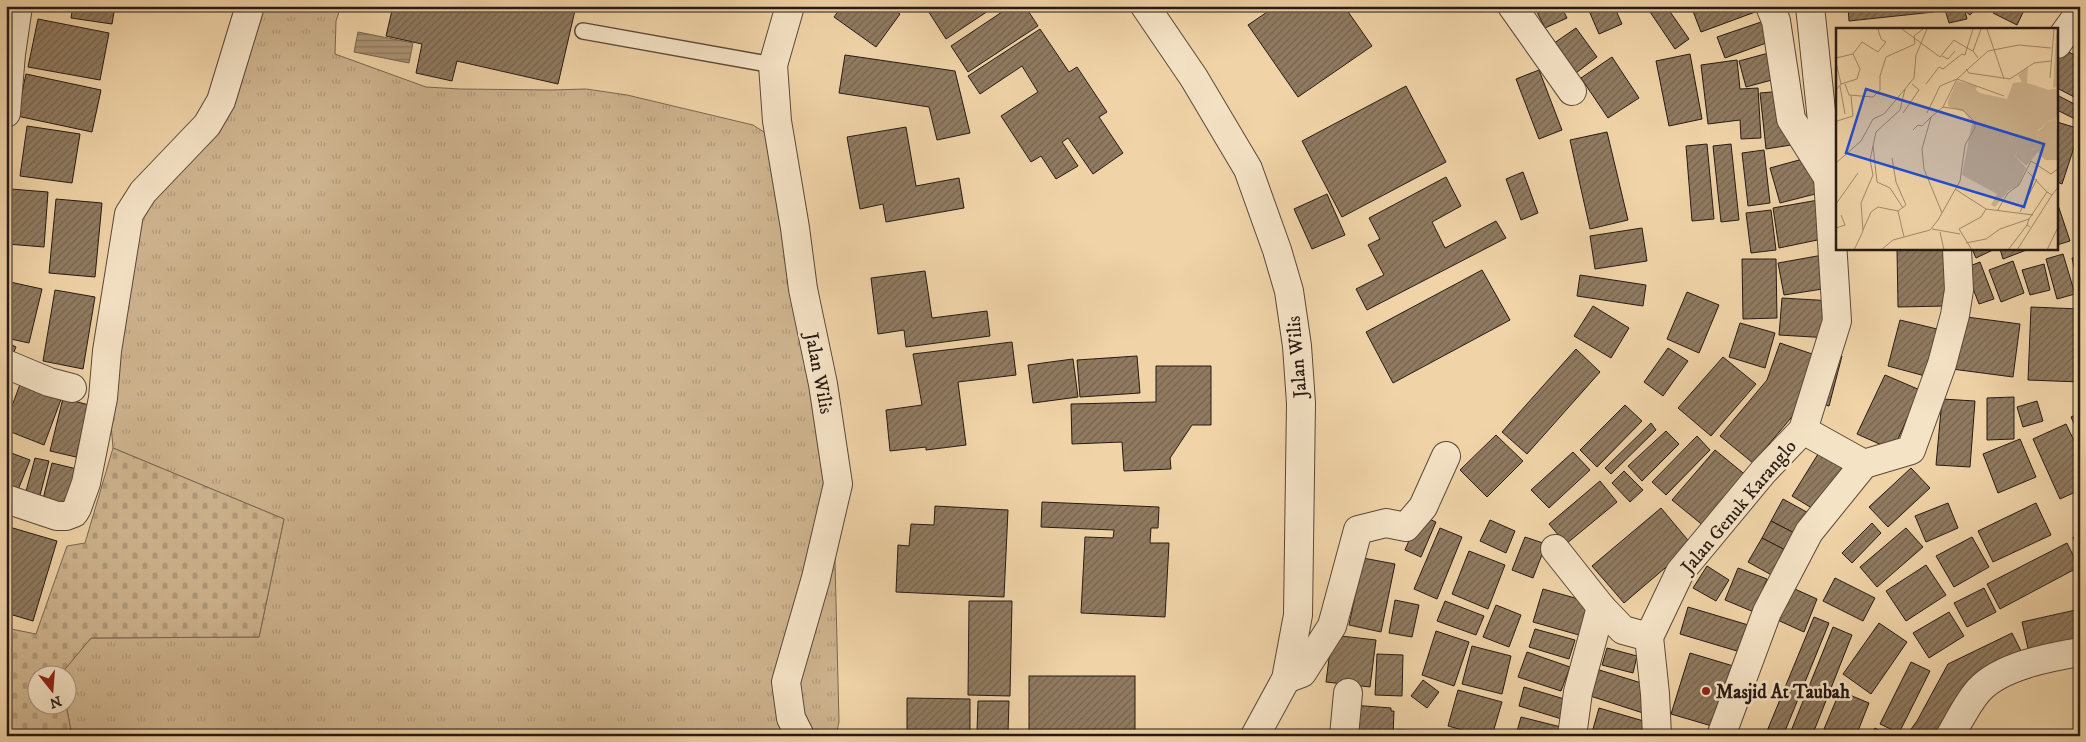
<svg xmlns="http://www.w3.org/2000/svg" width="2086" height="742" font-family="'IM FELL DW Pica',serif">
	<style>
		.grass { fill: url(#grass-tufts); stroke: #7a6752 }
		.cemetery { fill: url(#cemetery-stones); stroke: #7a6752 }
		.water { fill: url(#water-rules); stroke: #77644f }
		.building { fill: url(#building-hatch); stroke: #271a14 }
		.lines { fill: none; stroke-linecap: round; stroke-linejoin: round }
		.service-casing { stroke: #594839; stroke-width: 18 }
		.minor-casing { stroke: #594839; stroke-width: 30 }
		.service { stroke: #f5e3c6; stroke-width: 15 }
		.minor { stroke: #f5e3c6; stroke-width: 28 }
		.poi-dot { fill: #8f2418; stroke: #f5e3c6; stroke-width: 2 }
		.labels { text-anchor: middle; stroke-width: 5; stroke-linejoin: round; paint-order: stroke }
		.street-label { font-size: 19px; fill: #271a14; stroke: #f5e3c6 }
		.poi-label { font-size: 19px; font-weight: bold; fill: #271a14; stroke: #f5e3c6; text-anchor: start }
		.inset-road { fill: none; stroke: #a08a6d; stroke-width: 1 }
		.view { fill: #1d4ed8; fill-opacity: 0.15; stroke: #1d4ed8; stroke-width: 2.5 }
		.inset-edge { fill: none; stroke: #271a14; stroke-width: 2.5 }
	</style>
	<defs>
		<pattern id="grass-tufts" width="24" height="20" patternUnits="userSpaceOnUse" patternTransform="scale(1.25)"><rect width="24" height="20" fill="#ceb48f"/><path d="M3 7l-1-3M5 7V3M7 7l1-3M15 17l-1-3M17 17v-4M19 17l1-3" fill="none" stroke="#b19a7a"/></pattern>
		<pattern id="cemetery-stones" width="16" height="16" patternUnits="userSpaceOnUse" patternTransform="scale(1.25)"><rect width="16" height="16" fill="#ceb48f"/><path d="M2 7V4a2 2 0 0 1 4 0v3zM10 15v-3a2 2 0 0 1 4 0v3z" fill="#b19a7a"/></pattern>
		<pattern id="water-rules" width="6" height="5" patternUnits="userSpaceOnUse" patternTransform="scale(1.25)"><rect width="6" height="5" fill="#ac9576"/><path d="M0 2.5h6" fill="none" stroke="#8c7960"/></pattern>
		<pattern id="building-hatch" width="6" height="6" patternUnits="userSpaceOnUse" patternTransform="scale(1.25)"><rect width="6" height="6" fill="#907b61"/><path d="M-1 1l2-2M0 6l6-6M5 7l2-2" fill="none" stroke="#76644f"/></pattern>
	</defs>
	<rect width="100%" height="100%" fill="#f0d4a8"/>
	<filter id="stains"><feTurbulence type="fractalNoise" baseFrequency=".004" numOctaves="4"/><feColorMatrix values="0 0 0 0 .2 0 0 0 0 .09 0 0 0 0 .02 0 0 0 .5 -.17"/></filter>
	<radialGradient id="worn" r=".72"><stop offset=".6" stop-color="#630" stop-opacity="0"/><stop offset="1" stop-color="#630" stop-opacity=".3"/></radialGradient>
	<polygon class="grass" points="261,6 341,6 336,21 335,54 426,87 460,89 551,90 586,89 627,95 753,125 770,136 834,521 839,722 837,731 839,736 72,736 66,705 68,674 61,674 61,673 91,638 259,637 284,519 113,448 111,424 134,226 172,175 210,143 220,131 230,114"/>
	<polygon class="cemetery" points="113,448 284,519 259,637 91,638 61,674 38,674 38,704 66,705 72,736 6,736 6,628 36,634 67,546 85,543"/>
	<polygon class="water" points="358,32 413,43 409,63 354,52"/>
	<g class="building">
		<polygon points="73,6 115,6 112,24 71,18"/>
		<polygon points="393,6 576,6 558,84 457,61 452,81 416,73 422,44 386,36"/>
		<polygon points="842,6 889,6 900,14 876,47 834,17"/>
		<polygon points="925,6 985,6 988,11 946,39"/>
		<polygon points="1011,6 1025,6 1038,26 968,72 951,46"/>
		<polygon points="1276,6 1344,6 1372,46 1298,97 1248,25"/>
		<polygon points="1479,6 1501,6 1501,7 1481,12"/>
		<polygon points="1534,6 1561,6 1567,18 1545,28"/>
		<polygon points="1587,6 1614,6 1622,24 1599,34"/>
		<polygon points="1646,6 1666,6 1689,39 1675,49"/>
		<polygon points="1691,6 1765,6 1766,8 1701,32"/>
		<polygon points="1848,6 1933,6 1934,12 1849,21"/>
		<polygon points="1944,6 1979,6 1970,15 1965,11 1967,19 1949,23"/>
		<polygon points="1997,6 2026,6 2017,25 1993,13"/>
		<polygon points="2044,6 2071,6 2068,14"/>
		<polygon points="38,19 109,33 100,80 28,67"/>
		<polygon points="1770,19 1777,39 1725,58 1717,37"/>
		<polygon points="1576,28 1597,57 1572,76 1550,46"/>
		<polygon points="1040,29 1069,72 1077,67 1107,112 1099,117 1123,153 1093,174 1068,138 1062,142 1078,166 1056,179 1041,156 1031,162 1001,116 1038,92 1022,66 980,94 968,76"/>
		<polygon points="2063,49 2080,58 2080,100 2057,88 2057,59"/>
		<polygon points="1776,51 1783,77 1746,87 1739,61"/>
		<polygon points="1690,54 1702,119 1669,126 1656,61"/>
		<polygon points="845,55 955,71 970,133 937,140 929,107 839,93"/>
		<polygon points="1612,57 1639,98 1608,118 1581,78"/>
		<polygon points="1737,60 1740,89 1758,88 1761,138 1741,139 1740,120 1708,124 1701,65"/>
		<polygon points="1539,70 1562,130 1539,139 1516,79"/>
		<polygon points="26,74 101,90 92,132 17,116"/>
		<polygon points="1406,86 1446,162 1342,217 1302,141"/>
		<polygon points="1783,91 1791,145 1766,149 1760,93"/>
		<polygon points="2057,95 2080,107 2079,121 2057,110"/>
		<polygon points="2057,122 2080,129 2062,184 2057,182"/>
		<polygon points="27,126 80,134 72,183 20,176"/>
		<polygon points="906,127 916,186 959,178 964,208 886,222 883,204 860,209 847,137"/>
		<polygon points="1607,132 1628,220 1590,229 1570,140"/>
		<polygon points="1707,144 1714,219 1692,221 1686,146"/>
		<polygon points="1731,144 1739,220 1721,222 1713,146"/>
		<polygon points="1764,150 1770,203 1748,206 1742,153"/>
		<polygon points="1810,157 1819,193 1780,203 1770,168"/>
		<polygon points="1523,172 1538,213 1521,220 1506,179"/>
		<polygon points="1446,177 1461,206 1432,222 1445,248 1496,221 1506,238 1367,310 1356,289 1384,275 1368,245 1380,239 1369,218"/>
		<polygon points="11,189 48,192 44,247 7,244"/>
		<polygon points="1327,194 1345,235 1312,249 1294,209"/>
		<polygon points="56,199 102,203 95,277 49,273"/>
		<polygon points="1824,199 1827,238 1779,248 1773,208"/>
		<polygon points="2057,202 2070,241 2057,245"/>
		<polygon points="1771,210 1776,250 1751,253 1746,213"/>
		<polygon points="1642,228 1647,261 1595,269 1590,236"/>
		<polygon points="1897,249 1945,249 1946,306 1898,307"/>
		<polygon points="1972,249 1995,249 1976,258"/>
		<polygon points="2000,249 2029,249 2003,259"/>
		<polygon points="2063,254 2075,294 2057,299 2046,259"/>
		<polygon points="1823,255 1829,288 1784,295 1778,263"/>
		<polygon points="2080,256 2080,293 2072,258"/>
		<polygon points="1742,259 1776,259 1777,318 1743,319"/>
		<polygon points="2013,261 2024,293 2001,302 1989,270"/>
		<polygon points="1980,262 1994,299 1979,304 1965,268"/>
		<polygon points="2044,264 2050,290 2030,295 2022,270"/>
		<polygon points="1482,270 1510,320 1393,383 1366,332"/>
		<polygon points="925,271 932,318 987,311 990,336 906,347 904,330 878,334 871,278"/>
		<polygon points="1580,275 1646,285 1643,306 1577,296"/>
		<polygon points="10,282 42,289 29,343 6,338 6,296"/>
		<polygon points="55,290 95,297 83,369 43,361"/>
		<polygon points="1687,292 1719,305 1699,353 1667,339"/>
		<polygon points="1782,298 1833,301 1830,338 1779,335"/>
		<polygon points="1593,306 1629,328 1611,358 1574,336"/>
		<polygon points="2031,307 2080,309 2080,382 2028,380"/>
		<polygon points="1959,316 2020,324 2013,377 1952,369"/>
		<polygon points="1900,320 1937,329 1925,376 1888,366"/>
		<polygon points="1740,323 1775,333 1765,368 1729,357"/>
		<polygon points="6,342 16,347 11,359 6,357"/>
		<polygon points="1012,342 1016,375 958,382 966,445 926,450 926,447 890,451 886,410 922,405 913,354"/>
		<polygon points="1780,343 1818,356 1801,406 1753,463 1720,436 1767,380"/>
		<polygon points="1668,348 1688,361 1663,396 1644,382"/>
		<polygon points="1576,349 1600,372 1527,454 1502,432"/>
		<polygon points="1828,353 1842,356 1829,406 1816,402"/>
		<polygon points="1137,356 1140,393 1080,397 1077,360"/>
		<polygon points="1723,357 1756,384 1711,436 1678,408"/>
		<polygon points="1073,359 1078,397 1033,403 1028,365"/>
		<polygon points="1156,366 1211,366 1211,425 1192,425 1170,458 1171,469 1124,471 1122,442 1072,444 1071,404 1156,402"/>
		<polygon points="1885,375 1920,390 1893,450 1857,434"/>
		<polygon points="22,379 63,394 44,445 6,430 6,422"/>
		<polygon points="2014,397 2014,439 1987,440 1987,398"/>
		<polygon points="63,398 89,405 76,457 50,451"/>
		<polygon points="1942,399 1975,401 1970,467 1936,465"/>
		<polygon points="2037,401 2043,421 2023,427 2017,407"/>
		<polygon points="1625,405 1642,421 1597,467 1580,450"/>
		<polygon points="2080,413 2080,437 2071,417"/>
		<polygon points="1651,423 1656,430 1611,474 1605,468"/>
		<polygon points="2066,424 2080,453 2080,490 2060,499 2033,439"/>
		<polygon points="1666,431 1679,444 1642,481 1628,466"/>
		<polygon points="1496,435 1523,461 1487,497 1460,470"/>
		<polygon points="1697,436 1710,450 1666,495 1652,482"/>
		<polygon points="2020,439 2036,477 1998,493 1983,454"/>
		<polygon points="1823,446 1851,463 1820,513 1792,496"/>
		<polygon points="1715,450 1748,477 1705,527 1672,500"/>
		<polygon points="6,451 30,460 14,500 6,497"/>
		<polygon points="1573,452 1590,470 1549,508 1531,490"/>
		<polygon points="35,458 49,461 39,499 25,495"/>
		<polygon points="52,463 77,469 66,513 41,507"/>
		<polygon points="1911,468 1930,488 1888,527 1869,507"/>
		<polygon points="1624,471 1643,490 1630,502 1612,483"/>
		<polygon points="1600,481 1617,502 1566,544 1549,524"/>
		<polygon points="1783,499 1812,515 1800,536 1771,521"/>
		<polygon points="1042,502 1159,507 1158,528 1151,528 1150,543 1169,543 1165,617 1081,613 1085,537 1113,538 1114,530 1041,527"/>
		<polygon points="1948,503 1958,528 1926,542 1915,516"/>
		<polygon points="2036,503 2051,535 1993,562 1978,531"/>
		<polygon points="935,506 1008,510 1004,597 896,592 898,545 909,546 911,524 934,525"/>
		<polygon points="1661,508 1692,545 1624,603 1592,566"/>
		<polygon points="1420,515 1436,522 1421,557 1405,550"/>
		<polygon points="1490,520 1515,531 1506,553 1480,541"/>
		<polygon points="1771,521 1800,536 1791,553 1762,538"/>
		<polygon points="1872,523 1881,533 1852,563 1842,553"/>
		<polygon points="6,526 57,541 33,621 6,613"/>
		<polygon points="1440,528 1462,537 1437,599 1414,589"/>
		<polygon points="1906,528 1923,547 1877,587 1860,567"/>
		<polygon points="2080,536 2080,563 2073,537"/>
		<polygon points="1525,537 1546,544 1533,578 1512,570"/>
		<polygon points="1972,537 1989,567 1954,587 1936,556"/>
		<polygon points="1762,538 1791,553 1777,578 1748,562"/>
		<polygon points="2067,543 2079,567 2000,609 1987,584"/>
		<polygon points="1469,551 1505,565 1488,609 1452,594"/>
		<polygon points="1363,558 1395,564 1381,632 1349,625"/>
		<polygon points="1926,565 1946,595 1906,621 1886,591"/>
		<polygon points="1707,566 1729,580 1716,601 1693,588"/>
		<polygon points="1738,568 1767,579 1754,612 1725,600"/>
		<polygon points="1835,578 1875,598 1863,621 1823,601"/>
		<polygon points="1786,585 1817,599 1804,632 1773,618"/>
		<polygon points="1984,588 1996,612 1967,627 1954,603"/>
		<polygon points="1543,589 1589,602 1579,635 1533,622"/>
		<polygon points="1395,600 1419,605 1412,637 1389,633"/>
		<polygon points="969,601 1012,601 1010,696 968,695"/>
		<polygon points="1445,601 1484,616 1476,635 1437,621"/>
		<polygon points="1496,605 1521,615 1509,647 1483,637"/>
		<polygon points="1688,607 1755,627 1747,654 1680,634"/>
		<polygon points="2080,609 2080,642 2029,653 2022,622"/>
		<polygon points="1949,612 1964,636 1929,658 1913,633"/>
		<polygon points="1814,617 1829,623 1783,736 1765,736"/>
		<polygon points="1879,623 1907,642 1871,694 1843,674"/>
		<polygon points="1833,627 1852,635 1812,736 1789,736"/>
		<polygon points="1535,629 1575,640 1569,659 1529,647"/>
		<polygon points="1436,631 1469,642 1454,686 1422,675"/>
		<polygon points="2012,633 2024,657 1937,736 1906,736 1917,721 1948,664"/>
		<polygon points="1332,635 1376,640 1370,687 1326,682"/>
		<polygon points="1472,646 1511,656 1502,694 1462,684"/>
		<polygon points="1607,648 1637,656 1633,673 1602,665"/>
		<polygon points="1527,652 1570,667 1561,691 1518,677"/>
		<polygon points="1690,653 1740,668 1722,729 1671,714"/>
		<polygon points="1377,654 1403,655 1402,696 1375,695"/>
		<polygon points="1911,662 1930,671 1899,733 1880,724"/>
		<polygon points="1593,668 1651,686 1643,713 1584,694"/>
		<rect x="1029" y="676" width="106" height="60"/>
		<polygon points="1423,680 1439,692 1427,708 1411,696"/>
		<polygon points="1524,687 1571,701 1565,720 1519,706"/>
		<polygon points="1458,690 1502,702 1492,736 1483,736 1448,726"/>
		<polygon points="1840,691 1869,703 1856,736 1840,736 1824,729"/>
		<polygon points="907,698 970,699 970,736 907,736"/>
		<polygon points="978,701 1009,701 1008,732 977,731"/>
		<polygon points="1352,705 1391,708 1391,711 1394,711 1393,736 1350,736"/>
		<polygon points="1599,708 1654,724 1650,736 1591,736"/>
		<polygon points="1521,717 1561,727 1559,736 1516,735"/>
		<polygon points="1875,728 1889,736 1871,736"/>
		<polygon points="1397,730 1431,731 1431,736 1396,736"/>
	</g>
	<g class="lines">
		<g class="service-casing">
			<polyline id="service" points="583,31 773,65"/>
		</g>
		<g class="minor-casing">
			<g id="minor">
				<polyline points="790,6 773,65 777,121 795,228 803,289 823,384 838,484 816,578 786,682 791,718 800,736"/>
				<polyline points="1145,6 1194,78 1248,169 1277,250 1289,291 1297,346 1301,403 1298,615 1286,679 1255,736"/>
				<polyline points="1512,6 1572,91"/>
				<polyline points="1770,6 1776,21 1791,119 1825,173"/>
				<polyline points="2057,44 2080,12"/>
				<polyline points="6,113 11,54 18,6"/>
				<polyline points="6,364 49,382 72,388"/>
				<polyline points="1803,430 1864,464"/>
				<polyline points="6,499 57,516 66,516 74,513 77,508 86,483 103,398 107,351 129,214 143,192 207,125 221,101 250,6"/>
				<polyline points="1555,549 1601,607 1623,630 1649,637"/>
				<polyline points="1286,679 1302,673 1332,626 1358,530 1386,523 1406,527 1423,507 1446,456"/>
				<polyline points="1344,736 1348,693"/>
				<polyline points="1572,736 1578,692 1601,607"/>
				<polyline points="1657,736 1655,694 1649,637 1680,572 1763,472 1803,430 1837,321 1828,178 1810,6"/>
				<polyline points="1721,736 1767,612 1809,532 1864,464 1911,450 1942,364 1955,315 1959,290 1957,249"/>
				<path d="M1950,736C1959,721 1968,702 1979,690C2001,666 2050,657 2080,652"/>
			</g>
		</g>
		<use href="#service" class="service"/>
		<use href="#minor" class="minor"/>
	</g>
	<circle class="poi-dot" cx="1706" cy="691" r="5"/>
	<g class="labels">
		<g class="street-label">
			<text transform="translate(1296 357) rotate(-95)" y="7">Jalan Wilis</text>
			<text transform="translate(820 373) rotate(79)" y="7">Jalan Wilis</text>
			<text transform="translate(1738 506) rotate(-50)" y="7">Jalan Genuk Karanglo</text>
		</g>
		<g class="poi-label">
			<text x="1716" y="698">Masjid At Taubah</text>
		</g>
	</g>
	<g transform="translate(1836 28)">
		<rect width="222" height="222" fill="#f0d4a8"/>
		<path d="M192,39L191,55L213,62L222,60V83L220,91L213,93L202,102L201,120L178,127L190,140L182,158L172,163L159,179L155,177L161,166L126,147L136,95L128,84L112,78V73L121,53L141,58L140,62L144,65L171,71L177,55L186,54L182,47Z" fill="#ceb48f"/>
		<path d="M220,91L222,132H209L202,124L190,138L178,127L183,118L197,122L201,120L202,103L213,93Z" fill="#ceb48f"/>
		<path d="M222,1V59L217,60L220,7Z" fill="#ceb48f"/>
		<path class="inset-road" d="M66,1L104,29L118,12L131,20L129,27L126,26L107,41L103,39L90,56M151,1L168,51M137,23L131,20L137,1M17,26L26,14L42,24L50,14L45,11L42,1M106,28L112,31L119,23M0,30L17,26L24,41L21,51L5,56L0,62M142,30L137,23L145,1M0,34L5,56M130,41L133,45L174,51L198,35L215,33M214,50L218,1M9,56L13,67L37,69L44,62V48L50,29L79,16L78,8L87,1M4,58L9,86M107,79L121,51L152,23L183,17L215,20M67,85L83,62L76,56M91,85L104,58L121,51L168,68M0,102L1,93L17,88L15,68M77,102L82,97L86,98L96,88M37,118L41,154L54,160L67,180M56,130L60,154L70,177L62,183M0,135L25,113L37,91L48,86L69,61M192,144L211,164M119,161L150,181L197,187M0,176L22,145M62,183L68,209M161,183L172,165L183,157L195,133L215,146L223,140M184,184L201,151M194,199L191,197L193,191L211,164L216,167L223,158M0,200L9,197L5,187M96,201L124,206M27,202L35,184L42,179L62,183M104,204L108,222M130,215L150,211L164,201L193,191M18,222L27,203L25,175L37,147L34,132L40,104L64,82L69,61L78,50L80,27L91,1M45,222L57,212L94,202L102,192L124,153L129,117L139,100V94L127,82L107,79L95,89L86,121L88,141L106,185M136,222L123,201L145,189L150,181M172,222L191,197M181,222L216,167M211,222L223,197"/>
		<path class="view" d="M30,61L208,116L188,179L10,125Z"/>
		<rect width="222" height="222" class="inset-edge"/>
	</g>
	<rect width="2086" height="742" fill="none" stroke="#f0d4a8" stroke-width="25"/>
	<rect x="8" y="8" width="2071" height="727" fill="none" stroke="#271a14" stroke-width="2.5"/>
	<rect x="12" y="12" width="2061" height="717" fill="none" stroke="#271a14"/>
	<g transform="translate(52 690) rotate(163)"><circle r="24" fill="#f5e3c6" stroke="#a3937f"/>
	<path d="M0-4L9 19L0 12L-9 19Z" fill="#8f2418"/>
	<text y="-8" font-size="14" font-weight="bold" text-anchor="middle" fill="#271a14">N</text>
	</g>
	<rect width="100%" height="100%" filter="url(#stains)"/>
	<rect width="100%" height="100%" fill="url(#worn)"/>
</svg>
